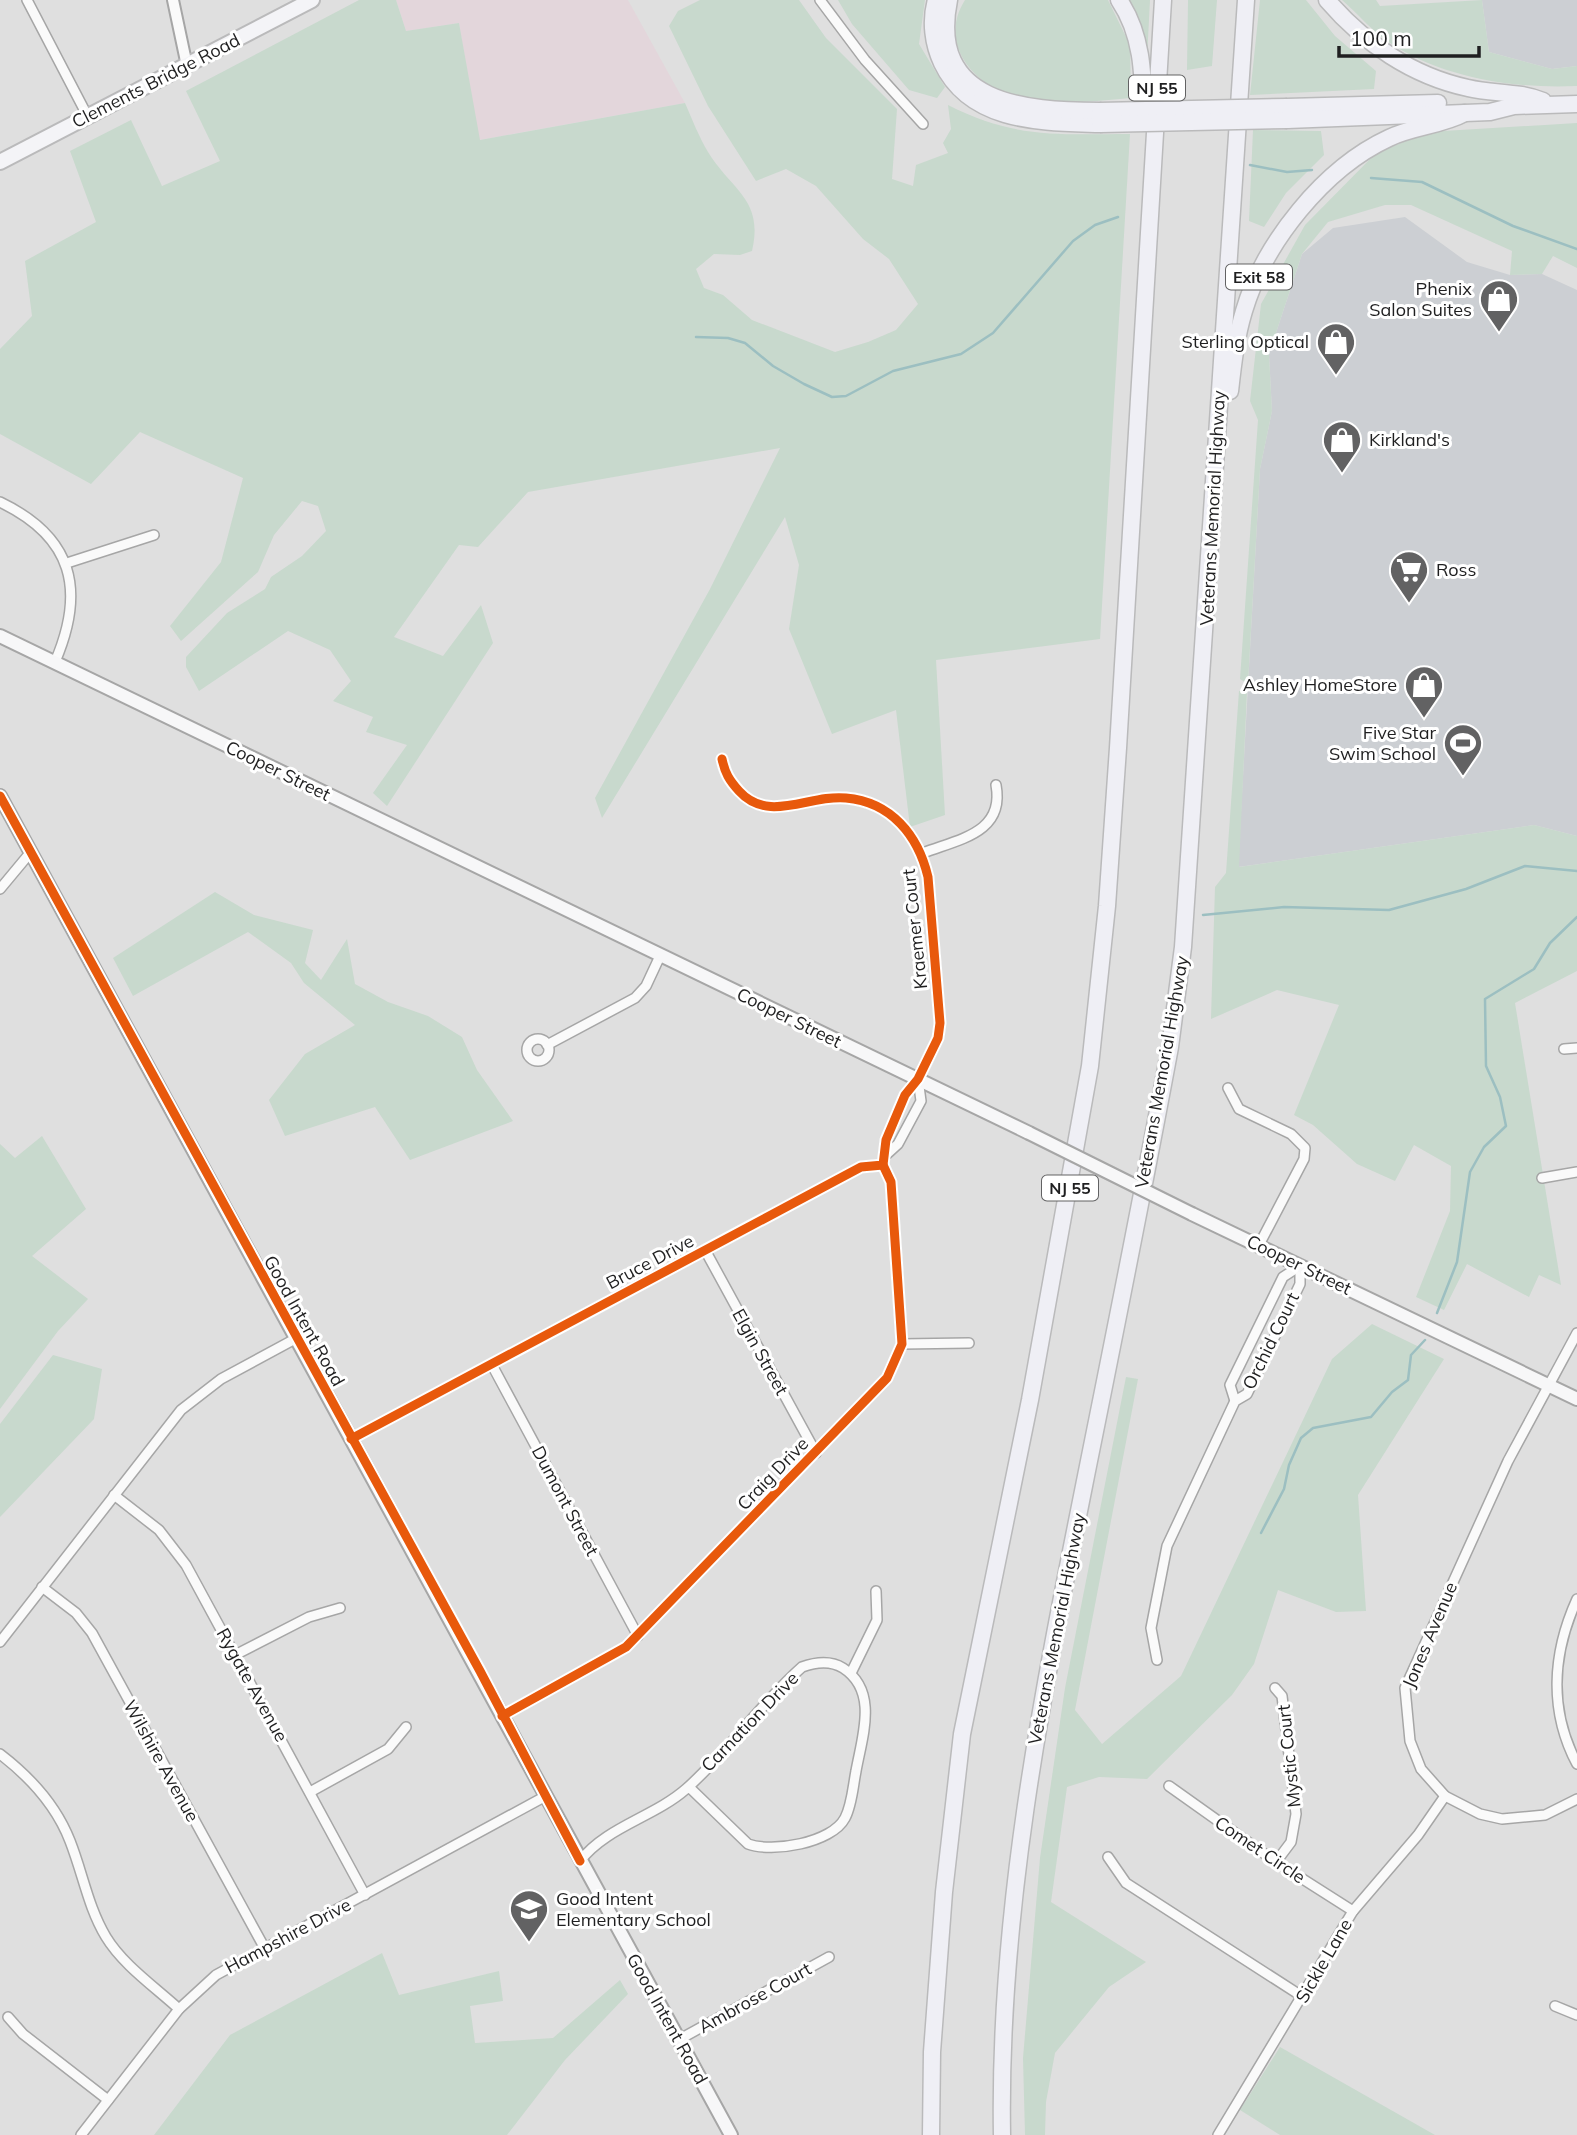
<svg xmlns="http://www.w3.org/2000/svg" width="1577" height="2135" font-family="Mulish,sans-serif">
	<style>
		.built { fill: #cccfd3 }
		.industrial { fill: #e3d6db }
		.green { fill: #c8d9cd }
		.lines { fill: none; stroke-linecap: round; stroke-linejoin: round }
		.stream { stroke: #9cbfc1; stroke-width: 2.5 }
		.minor-casing { stroke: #a6a6a6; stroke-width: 12 }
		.tertiary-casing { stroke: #a6a6a6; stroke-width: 14 }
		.secondary-casing { stroke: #a6a6a6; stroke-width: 16 }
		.primary-casing { stroke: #bababb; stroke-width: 18 }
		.motorway-casing { stroke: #bababb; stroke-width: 19 }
		.minor { stroke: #fafafa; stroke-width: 9 }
		.tertiary { stroke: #fafafa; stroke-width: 10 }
		.secondary { stroke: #f7f7f8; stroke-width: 12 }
		.primary { stroke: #f4f4f7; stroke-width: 14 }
		.motorway { stroke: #efeff5; stroke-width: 16 }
		.secondary-bridge-casing { stroke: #a6a6a6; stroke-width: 16; stroke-linecap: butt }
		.motorway-bridge-casing { stroke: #bababb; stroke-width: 19; stroke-linecap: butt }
		.secondary-bridge { stroke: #f7f7f8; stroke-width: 12 }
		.motorway-bridge { stroke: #efeff5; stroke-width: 16 }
		.cycleway-casing { stroke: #fff; stroke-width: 13 }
		.cycleway { stroke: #e8590c; stroke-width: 9 }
		.labels { text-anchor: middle; stroke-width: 6; stroke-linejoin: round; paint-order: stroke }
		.shield { fill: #fff; stroke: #626263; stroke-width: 2 }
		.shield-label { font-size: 16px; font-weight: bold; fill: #1f1f20 }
		.street-label { font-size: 18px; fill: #1f1f20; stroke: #fff }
		.poi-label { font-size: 18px; fill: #1f1f20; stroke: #fff; text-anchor: end }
	</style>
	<rect width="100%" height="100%" fill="#dfdfdf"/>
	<g class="built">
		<polygon points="1482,0 1577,0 1577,66 1552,69 1489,52"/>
		<polygon points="1405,217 1467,262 1510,275 1542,274 1577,290 1577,836 1534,825 1238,867 1260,469 1272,411 1269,354 1302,254 1333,228"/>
	</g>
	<polygon class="industrial" points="396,0 628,0 685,103 479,140 459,23 406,31"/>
	<g class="green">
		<path d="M359,0H396L406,31L459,23L480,140L685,103C692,119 699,137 708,152C732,191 764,199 752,251L740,255L714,254L696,269L704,288L723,295L752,320L835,352L868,342L896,330L918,304L889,259L863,239L816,186L786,169L756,181L708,106L669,26L678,11L700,0H799L826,38L897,109L892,179L913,186L916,165L948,153L943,143L951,129L948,105C1015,139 1057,134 1130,134L1100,639L936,660L945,815L910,827L896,710L832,734L789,629L799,565L785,517L602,818L595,798L710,589L780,448L528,492L478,547L459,545L394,637L443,656L481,605L493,643L387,806L373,793L407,745L366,732L373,717L333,701L351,681L330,650L288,631L199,691L186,667V657L227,613L265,589L271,577L302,556L326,531L318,506L302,501L274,535L258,572L181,641L170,626L221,562L243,478L140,432L91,484L0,434V349L32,316L25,261L96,222L70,151L131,120L162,186L220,161L186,91Z"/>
		<polygon points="838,0 925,0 919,44 945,87 937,98 909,90 852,24"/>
		<path d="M965,0H1108L1130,45L1131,98C1097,101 1061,105 1028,100C980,93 935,47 965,0Z"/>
		<polygon points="1129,0 1150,0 1147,59"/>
		<polygon points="1188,0 1217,0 1212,66 1187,70"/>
		<polygon points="1260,0 1306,0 1335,36 1376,71 1374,89 1250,95"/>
		<path d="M1342,0H1376L1380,6L1482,0L1489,52L1552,69L1577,66V86C1515,89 1443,78 1390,43C1373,32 1358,14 1342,0Z"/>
		<polygon points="1577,123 1577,268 1553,256 1542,274 1510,275 1512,251 1411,205 1385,205 1328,222 1302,254 1269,354 1272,411 1260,469 1248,684 1240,679 1258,420 1250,401 1261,304 1305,225 1375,154 1427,132"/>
		<polygon points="1253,130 1321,131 1324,155 1286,193 1264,227 1249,221"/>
		<polygon points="1239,691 1247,692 1239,867 1534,825 1577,836 1577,971 1515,1003 1561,1285 1539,1275 1529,1297 1467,1264 1444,1310 1416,1297 1450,1211 1451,1166 1414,1145 1395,1181 1357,1164 1313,1125 1294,1115 1339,1005 1277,990 1211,1019 1215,887 1226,873"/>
		<polygon points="215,892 254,915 313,930 305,963 321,980 347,939 355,984 388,1002 428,1016 462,1037 477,1070 513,1121 410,1160 375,1107 285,1136 269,1100 305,1054 355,1025 304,983 291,963 248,932 133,996 113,958"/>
		<polygon points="42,1136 86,1209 32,1256 88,1299 58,1331 0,1409 0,1144 15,1158"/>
		<polygon points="1372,1324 1444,1359 1358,1495 1366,1611 1336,1612 1278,1590 1254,1664 1232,1695 1147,1779 1099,1777 1067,1787 1051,1902 1146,1962 1109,1987 1055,2053 1046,2102 1045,2135 1025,2135 1023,2058 1040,1858 1065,1688 1126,1377 1138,1379 1075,1710 1102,1744 1181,1676 1332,1359"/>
		<polygon points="53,1355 102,1369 94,1419 0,1517 0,1424"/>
		<polygon points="382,1953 399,1995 499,1971 503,2001 470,2006 475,2043 553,2038 620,1980 628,1994 565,2060 507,2135 154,2135 230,2035"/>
		<polygon points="1280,2047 1435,2135 1280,2135 1240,2110"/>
	</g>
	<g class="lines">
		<g class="stream">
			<polyline points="1250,165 1287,172 1312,170"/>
			<polyline points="1371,178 1422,182 1513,226 1577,249"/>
			<polyline points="696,337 728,338 745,343 773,366 804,384 832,397 846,396 893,371 961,354 993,333 1073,241 1095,225 1118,217"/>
			<polyline points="1203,915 1284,907 1389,910 1466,889 1525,866 1577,871"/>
			<polyline points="1437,1313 1457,1262 1470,1172 1484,1147 1506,1126 1500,1097 1486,1066 1485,999 1534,969 1550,943 1577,917"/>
			<polyline points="1261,1533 1284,1489 1289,1465 1301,1438 1313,1428 1371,1417 1392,1392 1408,1380 1411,1355 1425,1340"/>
		</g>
		<g class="minor-casing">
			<g id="minor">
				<polyline points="27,0 88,117"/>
				<polyline points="820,0 865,60 923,124"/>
				<path d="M0,502C73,537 86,590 55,662"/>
				<polyline points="67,563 154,535"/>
				<path d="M923,853C959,839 1005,833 996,785"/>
				<polyline points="0,889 30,853"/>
				<circle cx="538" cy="1050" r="11"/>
				<polyline points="547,1045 635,998 646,986 660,956"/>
				<polyline points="1564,1049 1577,1048"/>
				<polyline points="1228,1088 1239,1109 1291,1134 1305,1148 1304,1159 1259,1245"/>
				<polyline points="887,1154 898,1144 921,1101 918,1079"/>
				<polyline points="1542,1178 1577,1172"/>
				<polyline points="705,1250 816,1453"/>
				<polyline points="1577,1333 1508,1461 1405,1688 1410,1741 1421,1769 1445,1796 1480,1814 1502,1819 1545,1815 1577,1799"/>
				<polyline points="902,1344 969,1343"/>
				<polyline points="492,1365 638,1636"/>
				<polyline points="1235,1401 1230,1385 1283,1277 1300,1266"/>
				<path d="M351,1439L861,1167L883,1165L886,1140L905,1095L918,1079L938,1038L940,1023L928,877C918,835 891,802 846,798C809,794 769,824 739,791C729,780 725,773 722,759"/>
				<polyline points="114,1495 159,1530 186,1565 365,1895"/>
				<polyline points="42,1587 76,1613 92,1633 264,1947"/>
				<path d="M1577,1599C1552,1654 1549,1711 1577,1764"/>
				<polyline points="0,1642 181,1410 221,1379 295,1339"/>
				<polyline points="235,1655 309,1617 340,1608"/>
				<polyline points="1157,1660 1151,1628 1167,1546 1235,1401 1247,1394 1300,1284 1300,1266"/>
				<polyline points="851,1673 877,1620 876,1591"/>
				<polyline points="1275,1688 1282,1696 1296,1814 1291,1842 1276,1862"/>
				<polyline points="502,1716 626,1647 887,1378 902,1344 891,1182 883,1165"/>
				<path d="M0,1754C30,1777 56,1805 70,1841C83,1874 88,1907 106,1937C123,1965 155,1987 179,2009"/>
				<polyline points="1169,1786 1276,1862 1353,1911"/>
				<polyline points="310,1792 388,1749 406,1727"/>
				<polyline points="1108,1857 1126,1883 1303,1997"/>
				<path d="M580,1861C606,1827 654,1817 686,1789C728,1752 760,1704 802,1667C816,1662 830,1660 843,1668C879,1691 862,1737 856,1771C853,1786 852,1805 845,1818C832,1843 772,1853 748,1844L689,1787"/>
				<polyline points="1555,2006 1577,2015"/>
				<polyline points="8,2017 23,2034 108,2100"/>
				<polyline points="680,2039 829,1957"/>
				<polyline points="81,2135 179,2009 216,1975 544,1797"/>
				<polyline points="1218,2135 1353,1911 1418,1835 1445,1796"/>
			</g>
		</g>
		<g class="tertiary-casing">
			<polyline id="tertiary" points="173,0 187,66"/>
		</g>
		<g class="secondary-casing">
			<g id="secondary">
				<polyline points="0,636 1029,1133"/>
				<polyline points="0,796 731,2135"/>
				<polyline points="1192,1214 1577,1399"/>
			</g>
		</g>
		<g class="primary-casing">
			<polyline id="primary" points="0,162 312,0"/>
		</g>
		<g class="motorway-casing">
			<g id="motorway">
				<path d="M936,0C930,21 933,44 942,63C971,124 1043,122 1100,124"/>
				<path d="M949,0C928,104 1025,111 1100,111"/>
				<path d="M1119,0C1144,37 1143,79 1144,122"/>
				<path d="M1327,0C1364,43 1412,76 1468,88C1493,94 1519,91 1543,101"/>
				<polyline points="1287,107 1438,103"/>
				<polyline points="1287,120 1490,112 1514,106 1577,104"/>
				<path d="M1230,391C1233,364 1236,337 1244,311C1264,243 1324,168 1389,138C1414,126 1441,126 1465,113"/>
				<polyline points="931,2135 932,2052 944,1892 962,1734 1030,1400 1090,1066 1107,906 1118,748 1163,0"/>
				<path d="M1002,2135C998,1909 1044,1686 1088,1466C1116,1327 1144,1187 1170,1047L1183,947L1246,0"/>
			</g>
		</g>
		<use href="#minor" class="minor"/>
		<use href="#tertiary" class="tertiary"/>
		<use href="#secondary" class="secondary"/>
		<use href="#primary" class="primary"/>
		<use href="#motorway" class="motorway"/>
		<g class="secondary-bridge-casing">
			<polyline id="secondary-bridge" points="1029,1133 1192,1214"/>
		</g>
		<g class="motorway-bridge-casing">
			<g id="motorway-bridge">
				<polyline points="1100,111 1287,107"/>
				<polyline points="1100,124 1287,120"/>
			</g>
		</g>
		<use href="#secondary-bridge" class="secondary-bridge"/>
		<use href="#motorway-bridge" class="motorway-bridge"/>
		<g class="cycleway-casing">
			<g id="cycleway">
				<polyline points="0,796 480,1671 580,1861"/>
				<path d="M351,1439L861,1167L883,1165L886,1140L905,1095L918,1079L938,1038L940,1023L928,877C918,835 891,802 846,798C809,794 769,824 739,791C729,780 725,773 722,759"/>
				<polyline points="502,1716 626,1647 887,1378 902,1344 891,1182 883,1165"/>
			</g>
		</g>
		<use href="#cycleway" class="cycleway"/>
	</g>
	<defs>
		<g id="shop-pin" transform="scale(2.0125)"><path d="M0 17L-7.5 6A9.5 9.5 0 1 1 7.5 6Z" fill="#626263" stroke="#fff"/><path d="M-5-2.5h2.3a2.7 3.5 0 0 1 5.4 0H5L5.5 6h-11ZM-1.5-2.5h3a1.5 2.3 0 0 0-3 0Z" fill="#fff"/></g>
		<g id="supermarket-pin" transform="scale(2.0125)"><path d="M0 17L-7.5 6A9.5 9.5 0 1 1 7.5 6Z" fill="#626263" stroke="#fff"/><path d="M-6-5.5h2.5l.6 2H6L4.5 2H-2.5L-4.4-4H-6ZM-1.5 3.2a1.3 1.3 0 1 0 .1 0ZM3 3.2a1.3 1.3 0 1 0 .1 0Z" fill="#fff"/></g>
		<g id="stadium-pin" transform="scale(2.0125)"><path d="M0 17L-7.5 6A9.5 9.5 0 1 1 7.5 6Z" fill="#626263" stroke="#fff"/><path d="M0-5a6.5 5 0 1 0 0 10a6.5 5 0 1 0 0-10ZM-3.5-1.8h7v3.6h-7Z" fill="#fff"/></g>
		<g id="school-pin" transform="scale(2.0125)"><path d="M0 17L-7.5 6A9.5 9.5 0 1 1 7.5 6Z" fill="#626263" stroke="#fff"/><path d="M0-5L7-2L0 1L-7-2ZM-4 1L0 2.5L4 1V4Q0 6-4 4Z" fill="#fff"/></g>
	</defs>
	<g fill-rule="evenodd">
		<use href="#shop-pin" x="1499" y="299"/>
		<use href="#shop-pin" x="1336" y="342"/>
		<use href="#shop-pin" x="1342" y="440"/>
		<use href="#supermarket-pin" x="1409" y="570"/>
		<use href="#shop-pin" x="1424" y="685"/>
		<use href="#stadium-pin" x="1463" y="743"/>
		<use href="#school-pin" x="529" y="1909"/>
	</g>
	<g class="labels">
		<g class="shield">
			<rect x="1129" y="75.5" width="56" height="25" rx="5"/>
			<rect x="1226" y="264.5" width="66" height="25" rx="5"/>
			<rect x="1042" y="1175.5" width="56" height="25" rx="5"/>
		</g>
		<g class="shield-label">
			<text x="1157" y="94">NJ 55</text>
			<text x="1259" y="283">Exit 58</text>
			<text x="1070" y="1194">NJ 55</text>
		</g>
		<g class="street-label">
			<text transform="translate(156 81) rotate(-27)" y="6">Clements Bridge Road</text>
			<text transform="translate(1213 508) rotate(-87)" y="6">Veterans Memorial Highway</text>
			<text transform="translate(278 771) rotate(26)" y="6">Cooper Street</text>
			<text transform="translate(915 929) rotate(-96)" y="6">Kraemer Court</text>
			<text transform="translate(789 1018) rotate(26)" y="6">Cooper Street</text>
			<text transform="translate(1162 1072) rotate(-80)" y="6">Veterans Memorial Highway</text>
			<text transform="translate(650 1262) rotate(-28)" y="6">Bruce Drive</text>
			<text transform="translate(1299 1265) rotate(26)" y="6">Cooper Street</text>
			<text transform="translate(304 1321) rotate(61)" y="6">Good Intent Road</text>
			<text transform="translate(1271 1341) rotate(-64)" y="6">Orchid Court</text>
			<text transform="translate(760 1352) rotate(61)" y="6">Elgin Street</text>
			<text transform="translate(773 1474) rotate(-46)" y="6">Craig Drive</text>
			<text transform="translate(565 1501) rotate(62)" y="6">Dumont Street</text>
			<text transform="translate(1057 1629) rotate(-79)" y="6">Veterans Memorial Highway</text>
			<text transform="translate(1430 1635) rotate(-67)" y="6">Jones Avenue</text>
			<text transform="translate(252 1685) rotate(61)" y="6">Rygate Avenue</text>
			<text transform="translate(750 1722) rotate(-46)" y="6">Carnation Drive</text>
			<text transform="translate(1289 1756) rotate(-96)" y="6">Mystic Court</text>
			<text transform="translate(161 1761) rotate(61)" y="6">Wilshire Avenue</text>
			<text transform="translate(1260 1850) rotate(34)" y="6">Comet Circle</text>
			<text transform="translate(288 1936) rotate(-28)" y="6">Hampshire Drive</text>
			<text transform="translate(1324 1961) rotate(-60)" y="6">Sickle Lane</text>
			<text transform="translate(755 1998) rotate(-29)" y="6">Ambrose Court</text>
			<text transform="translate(667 2019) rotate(61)" y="6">Good Intent Road</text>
		</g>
		<g class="poi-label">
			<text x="1472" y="295">Phenix<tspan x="1472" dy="21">Salon Suites</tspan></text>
			<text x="1309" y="348">Sterling Optical</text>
			<text x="1369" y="446" text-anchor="start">Kirkland's</text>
			<text x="1436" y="576" text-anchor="start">Ross</text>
			<text x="1397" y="691">Ashley HomeStore</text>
			<text x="1436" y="739">Five Star<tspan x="1436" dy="21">Swim School</tspan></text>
			<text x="556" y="1905" text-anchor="start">Good Intent<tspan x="556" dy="21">Elementary School</tspan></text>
		</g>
	</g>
	<path d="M1339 46v10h140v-10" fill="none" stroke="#1f1f20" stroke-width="3.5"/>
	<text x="1350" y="46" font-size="21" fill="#1f1f20" stroke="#ffffff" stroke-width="5" paint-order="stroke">100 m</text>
</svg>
